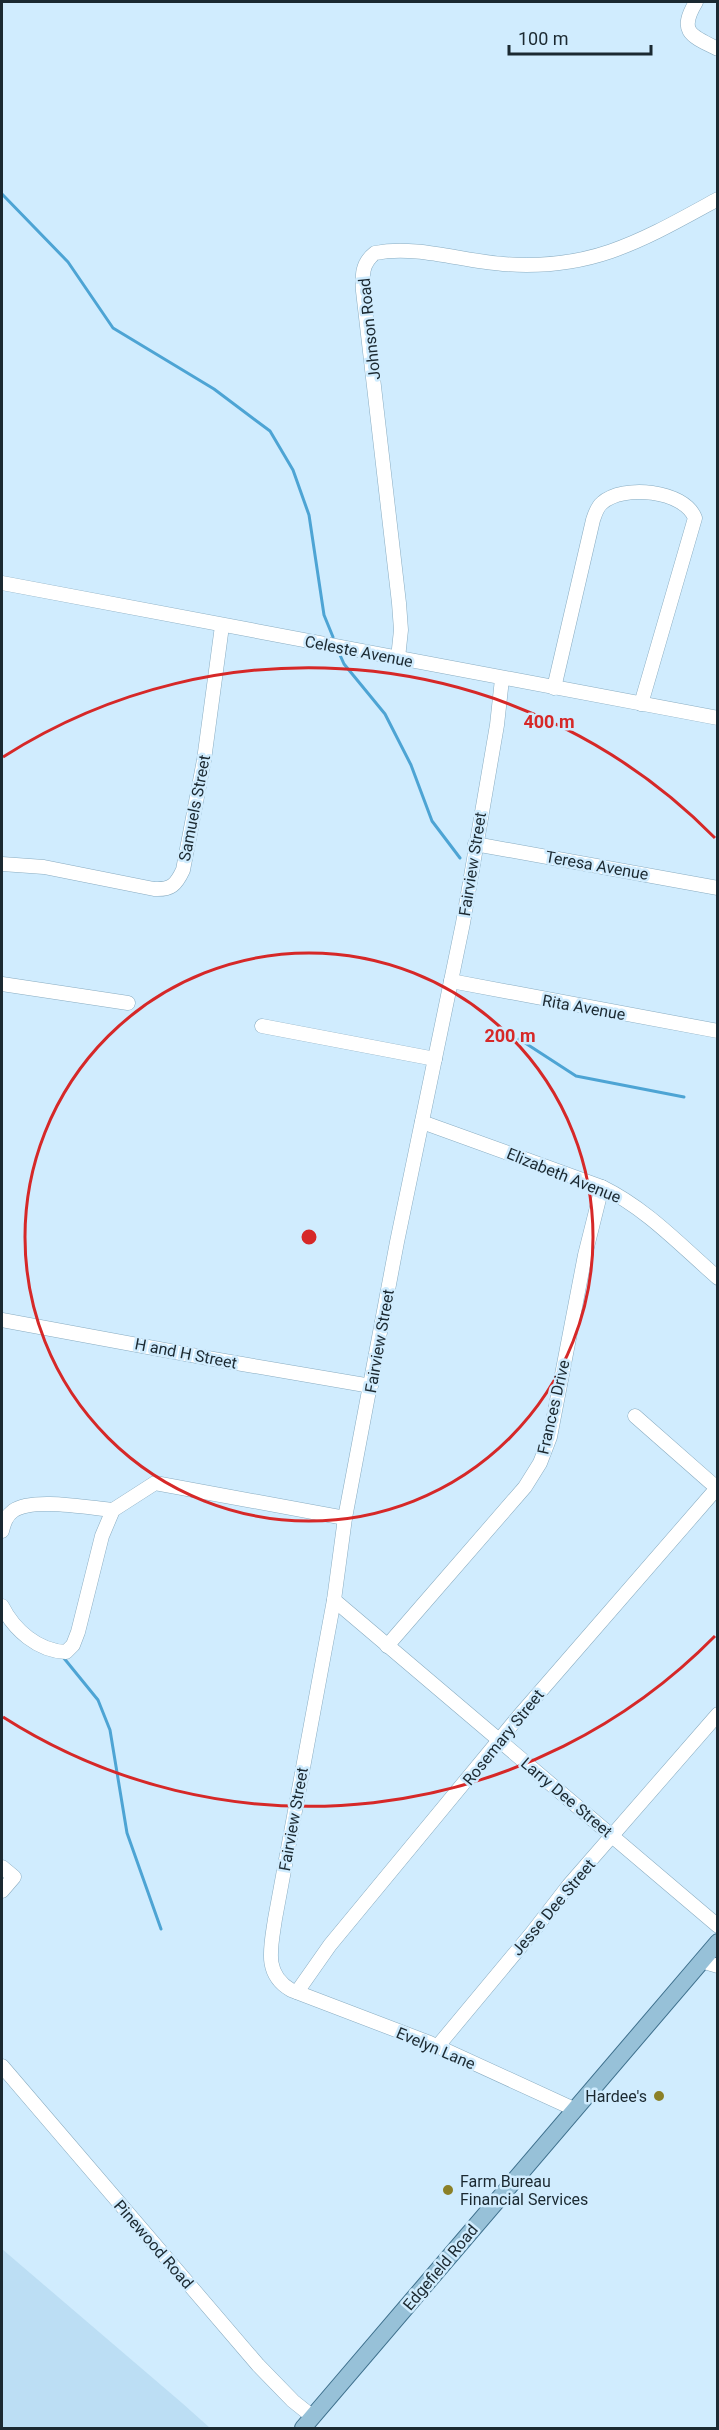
<svg xmlns="http://www.w3.org/2000/svg" width="719" height="2430" font-family="Roboto,sans-serif">
	<style>
		.built { fill: #bcdef4 }
		.lines { fill: none; stroke-linecap: round; stroke-linejoin: round }
		.stream { stroke: #4da4d4; stroke-width: 3 }
		.minor-casing { stroke: #89acc1; stroke-width: 15 }
		.major-casing { stroke: #3e708d; stroke-width: 18 }
		.minor { stroke: #fff; stroke-width: 14 }
		.major { stroke: #97c1d8; stroke-width: 16 }
		.ring { fill: none; stroke: #d62828; stroke-width: 3 }
		.poi-dot { fill: #8b8027; stroke: #d0ecfe; stroke-width: 2 }
		.labels { text-anchor: middle; stroke-width: 5; stroke-linejoin: round; paint-order: stroke }
		.street-label { font-size: 16px; fill: #1b2931; stroke: #d0ecfe }
		.poi-label { font-size: 16px; fill: #1b2931; stroke: #d0ecfe; text-anchor: end }
		.centre { fill: #d62828; stroke: #d0ecfe; stroke-width: 3 }
		.ring-label { font-size: 18px; text-anchor: middle; font-weight: bold; fill: #d62828; stroke: #d0ecfe; stroke-width: 5; stroke-linejoin: round; paint-order: stroke }
	</style>
	<rect width="100%" height="100%" fill="#d0ecfe"/>
	<polygon class="built" points="2,2249 182,2403 210,2428 2,2428"/>
	<g class="lines">
		<g class="stream">
			<polyline points="2,194 68,262 113,328 214,389 270,431 293,470 309,515 324,615 333,637"/>
			<polyline points="340,655 344,664 385,714 411,765 432,821 460,858"/>
			<polyline points="519,1039 576,1076 684,1097"/>
			<polyline points="63,1657 98,1700 110,1730 127,1833 161,1929"/>
		</g>
		<g class="minor-casing">
			<g id="minor">
				<path d="M696,2C678,32 691,36 718,49"/>
				<polyline points="2,583 718,718"/>
				<path d="M398,658L401,630L399,603L363,291C362,275 362,263 375,253C417,245 461,261 503,264C592,271 643,240 718,199"/>
				<path d="M502,679L497,725L463,923L397,1242L345,1518L334,1600L275,1919C271,1947 263,1974 291,1990L430,2043L574,2109"/>
				<path d="M554,688L593,520C595,514 597,507 602,503C623,484 684,490 695,518L641,704"/>
				<polyline points="475,844 718,888"/>
				<path d="M2,864L44,867L154,889C171,890 176,885 183,870L204,760L222,626"/>
				<polyline points="451,981 718,1031"/>
				<polyline points="2,984 128,1003"/>
				<polyline points="262,1026 435,1059"/>
				<path d="M422,1122L602,1187C647,1209 680,1245 718,1278"/>
				<polyline points="2,1320 213,1359 371,1386"/>
				<polyline points="635,1416 718,1489"/>
				<path d="M2,1531C4,1523 6,1516 13,1511C32,1497 89,1508 113,1510"/>
				<polyline points="334,1600 718,1926"/>
				<path d="M2,1606C14,1630 38,1651 66,1652L73,1645L78,1632L102,1536L113,1510L155,1483L345,1518"/>
				<polyline points="387,1646 525,1487 540,1463 550,1437 585,1255 602,1187"/>
				<polyline points="2,1867 14,1877 2,1891"/>
				<polyline points="701,1961 718,1966"/>
				<polyline points="297,1992 330,1945 519,1716 717,1488"/>
				<polyline points="437,2047 531,1934 569,1885 718,1714"/>
				<polyline points="2,2066 258,2365 293,2401 313,2417"/>
			</g>
		</g>
		<g class="major-casing">
			<polyline id="major" points="303,2428 718,1942"/>
		</g>
		<use href="#minor" class="minor"/>
		<use href="#major" class="major"/>
	</g>
	<g class="ring">
		<circle cx="309" cy="1237" r="284"/>
		<path d="M715 1636A569 569 0 0 1 3 1717M3 757A569 569 0 0 1 715 838"/>
	</g>
	<g class="poi-dot">
		<circle cx="659" cy="2096" r="6"/>
		<circle cx="448" cy="2190" r="6"/>
	</g>
	<g class="labels">
		<g class="street-label">
			<text transform="translate(369 329) rotate(-96)" y="6">Johnson Road</text>
			<text transform="translate(359 651) rotate(11)" y="6">Celeste Avenue</text>
			<text transform="translate(194 808) rotate(-79)" y="6">Samuels Street</text>
			<text transform="translate(472 864) rotate(-81)" y="6">Fairview Street</text>
			<text transform="translate(597 865) rotate(10)" y="6">Teresa Avenue</text>
			<text transform="translate(584 1007) rotate(10)" y="6">Rita Avenue</text>
			<text transform="translate(564 1175) rotate(22)" y="6">Elizabeth Avenue</text>
			<text transform="translate(379 1341) rotate(-80)" y="6">Fairview Street</text>
			<text transform="translate(186 1353) rotate(11)" y="6">H and H Street</text>
			<text transform="translate(553 1407) rotate(-77)" y="6">Frances Drive</text>
			<text transform="translate(503 1737) rotate(-51)" y="6">Rosemary Street</text>
			<text transform="translate(567 1797) rotate(40)" y="6">Larry Dee Street</text>
			<text transform="translate(293 1819) rotate(-80)" y="6">Fairview Street</text>
			<text transform="translate(553 1907) rotate(-50)" y="6">Jesse Dee Street</text>
			<text transform="translate(436 2048) rotate(23)" y="6">Evelyn Lane</text>
			<text transform="translate(154 2244) rotate(49)" y="6">Pinewood Road</text>
			<text transform="translate(440 2267) rotate(-50)" y="6">Edgefield Road</text>
		</g>
		<g class="poi-label">
			<text x="647" y="2102">Hardee's</text>
			<text x="460" y="2187" text-anchor="start">Farm Bureau<tspan x="460" dy="18">Financial Services</tspan></text>
		</g>
	</g>
	<circle cx="309" cy="1237" r="9" class="centre"/>
	<g class="ring-label">
		<text x="549" y="728">400 m</text>
		<text x="510" y="1042">200 m</text>
	</g>
	<rect width="719" height="2430" fill="none" stroke="#1b2931" stroke-width="6"/>
	<path d="M509 45v9h142v-9" fill="none" stroke="#1b2931" stroke-width="3"/>
	<text x="518" y="45" font-size="18" fill="#1b2931" stroke="#d0ecfe" stroke-width="4.5" paint-order="stroke">100 m</text>
</svg>
